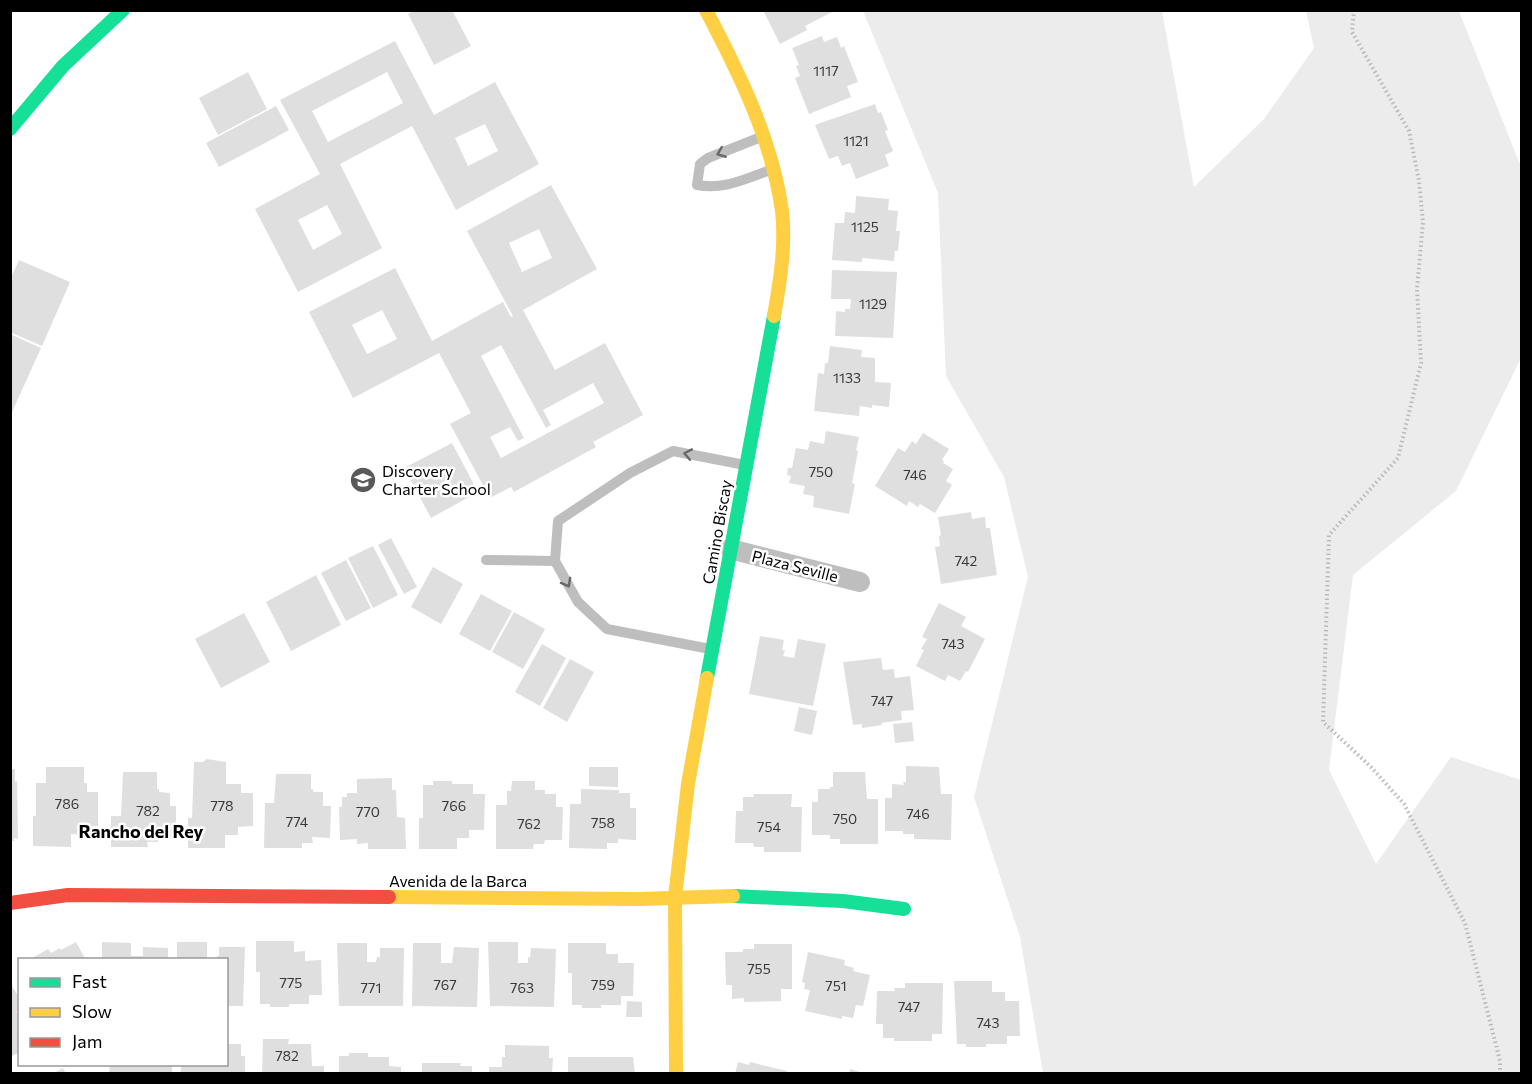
<svg xmlns="http://www.w3.org/2000/svg" width="1532" height="1084" font-family="Commissioner,sans-serif">
	<style>
		.green { fill: #ececec }
		.building { fill: #dfdfdf; fill-rule: evenodd }
		.lines { fill: none; stroke-linecap: round; stroke-linejoin: round }
		.path { stroke: #b9b9b9; stroke-width: 4; stroke-dasharray: 1.5 3; stroke-linecap: butt }
		.lane { stroke: #bebebe; stroke-width: 10 }
		.street { stroke: #bebebe; stroke-width: 20 }
		.fast { stroke: #16e098; stroke-width: 14 }
		.slow { stroke: #ffcf43; stroke-width: 14 }
		.jam { stroke: #f24e42; stroke-width: 14 }
		.oneway { stroke: #686868 }
		.labels { text-anchor: middle; stroke-width: 5; stroke-linejoin: round; paint-order: stroke }
		.number-label { font-size: 14px; fill: #383838 }
		.poi-label { font-size: 16px; fill: #000; stroke: #fff; text-anchor: start }
		.street-label { font-size: 16px; fill: #000; stroke: #fff }
		.neighbourhood-label { font-size: 18px; font-weight: bold; fill: #000; stroke: #fff }
	</style>
	<rect width="100%" height="100%" fill="#fff"/>
	<polygon class="green" points="863,11 1162,11 1194,187 1264,119 1314,48 1306,11 1459,11 1521,167 1521,358 1456,491 1353,575 1329,770 1376,864 1451,757 1521,780 1521,1073 1043,1073 1020,937 974,797 1028,577 1004,477 946,376 938,193"/>
	<g class="building">
		<polygon points="416,10 452,10 471,46 434,65 408,14"/>
		<polygon points="763,10 836,10 805,26 807,30 780,44"/>
		<polygon points="822,36 824,42 837,37 841,48 844,46 858,82 847,86 851,97 809,114 795,78 800,76 796,66 799,65 792,48"/>
		<path d="M395,41L434,115L495,82L539,164L456,210L412,126L340,164L382,248L298,292L255,209L320,174L280,100ZM387,72L403,103L328,142L312,111ZM485,124L498,151L468,166L455,138ZM327,205L342,234L313,250L298,220Z"/>
		<polygon points="248,72 267,109 218,135 199,98"/>
		<polygon points="875,104 878,113 881,112 888,130 885,131 893,151 885,155 889,166 856,179 850,163 842,166 838,156 829,159 815,125"/>
		<polygon points="276,106 289,130 267,142 262,133 267,142 219,167 206,143"/>
		<path d="M551,185L597,269L523,310L555,370L605,343L643,415L593,442L596,447L514,492L511,487L490,498L450,424L471,413L439,353L353,398L309,312L395,268L432,341L503,302L511,317L513,316L467,231ZM539,229L552,258L522,272L509,243ZM382,310L397,339L367,354L352,325ZM501,345L546,428L551,425L543,410L593,383L604,403L501,458L490,437L510,427L518,441L524,438L481,356Z"/>
		<polygon points="856,196 889,199 888,210 898,211 896,231 900,231 898,251 895,251 894,261 862,258 862,262 832,260 835,223 844,223 845,212 855,213"/>
		<polygon points="19,260 70,282 42,346 10,332 10,280"/>
		<polygon points="832,270 897,272 893,338 835,336 836,311 845,312 845,309 850,309 851,299 831,299"/>
		<polygon points="10,334 41,348 12,412 10,411"/>
		<polygon points="830,346 862,350 861,357 875,358 875,382 891,383 889,407 872,405 872,408 860,406 859,416 814,411 818,373 824,374 825,363 828,363"/>
		<polygon points="826,431 859,437 856,450 858,451 852,483 855,484 849,514 813,507 814,496 803,494 805,486 789,483 791,476 787,475 788,468 792,468 796,448 808,450 810,441 824,444"/>
		<polygon points="923,433 949,449 942,460 944,461 943,463 953,469 946,481 952,485 935,513 920,504 918,507 909,501 907,506 875,486 898,448 905,452 912,441 916,444"/>
		<polygon points="452,443 478,492 431,518 404,468"/>
		<polygon points="971,512 972,519 985,517 986,528 990,528 997,575 941,584 935,547 940,546 939,536 941,535 938,517"/>
		<polygon points="391,538 417,587 404,594 378,545"/>
		<polygon points="373,546 398,595 373,608 348,558"/>
		<polygon points="346,560 371,608 346,621 321,573"/>
		<polygon points="433,567 463,584 441,624 411,607"/>
		<polygon points="316,575 341,625 291,651 266,602"/>
		<polygon points="481,594 512,611 490,651 459,634"/>
		<polygon points="939,603 966,617 961,626 985,639 968,672 966,671 960,681 948,675 945,681 916,666 924,650 921,649 927,639 922,637"/>
		<polygon points="514,612 545,629 523,669 492,652"/>
		<polygon points="244,613 270,662 221,688 195,639"/>
		<polygon points="760,636 784,640 782,650 785,650 783,656 794,658 798,639 826,644 813,706 749,694"/>
		<polygon points="542,644 566,658 540,706 515,692"/>
		<polygon points="881,658 883,670 894,669 895,678 910,676 914,710 901,711 902,720 881,723 882,725 862,728 862,724 853,725 843,662"/>
		<polygon points="570,659 594,672 567,722 543,708"/>
		<polygon points="799,707 817,711 812,735 794,731"/>
		<polygon points="912,722 914,741 895,743 893,724"/>
		<polygon points="207,759 226,762 226,784 241,784 241,793 253,793 253,826 238,827 238,835 225,835 225,848 188,848 188,818 192,818 194,762 203,762"/>
		<polygon points="906,766 939,767 941,794 952,794 951,840 914,839 914,834 903,834 903,831 885,831 885,798 892,798 892,784 904,785 903,782 906,782"/>
		<polygon points="46,767 84,767 84,783 87,783 87,792 98,792 98,826 83,826 83,835 71,834 71,847 33,846 33,816 36,816 36,783 46,783"/>
		<polygon points="589,767 618,767 618,787 589,786"/>
		<polygon points="10,769 15,769 15,782 17,781 18,839 14,838 14,841 10,841"/>
		<polygon points="123,772 157,772 157,789 159,789 159,792 170,793 170,806 176,806 176,839 158,839 158,842 147,842 148,847 111,847 111,816 121,816"/>
		<polygon points="833,772 865,772 867,799 878,799 878,844 840,844 840,839 830,839 830,835 812,835 812,802 818,802 818,789 830,789 830,787 833,787"/>
		<polygon points="276,774 311,774 311,789 313,789 313,792 323,792 323,806 331,806 330,838 312,837 313,843 302,843 302,848 264,848 265,803 274,803"/>
		<polygon points="392,778 392,790 396,790 397,817 405,818 406,849 368,849 368,843 357,844 357,839 340,840 339,807 342,807 342,797 347,797 347,793 357,793 357,779"/>
		<polygon points="433,781 452,781 452,784 473,784 473,794 485,794 484,830 469,830 469,838 457,838 457,849 419,849 419,818 423,818 423,785 433,785"/>
		<polygon points="512,781 535,781 535,790 545,790 545,794 556,794 556,807 563,807 562,840 545,840 544,844 534,844 533,849 496,849 496,805 507,805 507,791 511,791"/>
		<polygon points="581,789 619,790 619,793 630,793 630,808 636,808 636,840 618,839 618,843 607,843 607,849 569,848 570,804 581,804"/>
		<polygon points="753,794 792,794 791,807 802,807 801,852 764,852 764,847 754,847 753,843 735,843 736,811 743,811 743,797 754,797"/>
		<polygon points="256,941 294,941 294,952 305,951 305,961 321,960 322,995 309,995 309,1004 289,1004 289,1007 270,1007 270,1004 260,1004 260,972 256,972"/>
		<polygon points="76,942 86,960 29,960 48,949 51,953 60,948 61,950"/>
		<polygon points="102,942 131,943 131,956 143,956 143,947 168,948 168,960 102,960"/>
		<rect x="177" y="942" width="30" height="18"/>
		<polygon points="488,942 518,942 518,963 528,963 528,957 530,958 531,948 556,949 554,1007 490,1006"/>
		<polygon points="337,943 367,943 367,962 376,962 377,957 380,957 380,948 404,948 403,1006 339,1006"/>
		<polygon points="413,943 441,943 441,963 452,963 454,947 479,948 477,1007 412,1006"/>
		<polygon points="568,943 606,943 606,954 618,954 618,963 634,963 633,996 621,996 621,1005 601,1005 601,1008 582,1008 582,1005 572,1005 572,973 568,973"/>
		<polygon points="754,944 792,944 792,989 781,989 781,1001 744,1002 744,998 732,999 732,985 726,985 725,952 743,952 743,949 754,949"/>
		<polygon points="219,947 245,947 243,1006 226,1006 226,960 217,960 217,956 219,956"/>
		<polygon points="808,952 845,960 844,965 854,968 853,971 870,975 863,1006 856,1005 853,1018 842,1016 842,1019 805,1011 810,990 804,989 805,983 802,982"/>
		<polygon points="954,981 992,981 992,992 1005,992 1005,1001 1019,1001 1020,1036 1007,1036 1007,1044 986,1044 986,1047 966,1047 966,1044 957,1044"/>
		<polygon points="10,983 20,999 20,1010 16,1012 20,1017 20,1052 10,1057"/>
		<polygon points="905,983 943,983 942,1034 932,1034 932,1041 894,1041 894,1038 883,1038 883,1024 876,1024 877,991 895,991 894,988 905,988"/>
		<polygon points="627,1001 642,1002 642,1017 626,1017"/>
		<polygon points="263,1039 289,1039 288,1044 311,1044 312,1066 324,1066 324,1074 262,1074"/>
		<polygon points="226,1044 241,1044 241,1056 245,1056 245,1074 181,1074 181,1064 226,1064"/>
		<polygon points="505,1045 549,1046 549,1058 553,1058 552,1074 489,1074 489,1067 502,1067 502,1057 505,1057"/>
		<polygon points="349,1053 368,1053 368,1057 389,1057 389,1066 401,1067 401,1074 339,1074 339,1056 349,1056"/>
		<polygon points="568,1057 633,1057 635,1074 568,1074"/>
		<polygon points="738,1062 749,1065 750,1062 787,1071 786,1074 735,1074"/>
		<polygon points="422,1063 461,1063 460,1066 472,1066 472,1074 422,1074"/>
		<polygon points="110,1064 172,1066 172,1074 109,1074"/>
		<polygon points="63,1068 66,1074 52,1074"/>
		<polygon points="850,1069 863,1073 863,1074 849,1074"/>
	</g>
	<g class="lines">
		<polyline class="path" points="1354,10 1352,32 1409,131 1419,181 1423,222 1417,289 1421,363 1398,458 1329,535 1323,722 1371,767 1404,804 1465,923 1500,1061 1500,1074"/>
		<g class="lane">
			<path d="M761,137L708,158L700,164L697,185C725,190 747,178 773,169"/>
			<polyline points="486,560 555,561"/>
			<polyline points="710,649 607,629 578,602 555,561 558,521 630,473 673,451 745,465"/>
		</g>
		<polyline class="street" points="730,549 860,582"/>
		<g class="fast">
			<polyline points="10,129 63,66 123,10"/>
			<polyline points="707,678 774,316"/>
			<polyline points="733,896 843,901 904,909"/>
		</g>
		<g class="slow">
			<path d="M706,10C739,73 772,139 782,211C786,245 780,282 774,316"/>
			<polyline points="389,897 640,899 733,896"/>
			<polyline points="676,1074 675,897 688,784 707,678"/>
		</g>
		<polyline class="jam" points="10,903 68,895 389,897"/>
	</g>
	<defs><path id="oneway-chevron" d="M-2-3.5L2.5 0L-2 3.5" fill="none" stroke-width="1.6" stroke-linecap="round" stroke-linejoin="round" transform="scale(1.5)"/></defs>
	<g class="oneway">
		<use href="#oneway-chevron" transform="translate(721 153) rotate(158)"/>
		<use href="#oneway-chevron" transform="translate(688 454) rotate(-169)"/>
		<use href="#oneway-chevron" transform="translate(567 583) rotate(61)"/>
	</g>
	<defs>
		<g id="school-disc" transform="scale(1.35)"><circle r="9.5" fill="#595959" stroke="#fff"/><path d="M0-5L7-2L0 1L-7-2ZM-4 1L0 2.5L4 1V4Q0 6-4 4Z" fill="#fff"/></g>
	</defs>
	<g fill-rule="evenodd">
		<use href="#school-disc" x="363" y="480"/>
	</g>
	<g class="labels">
		<g class="number-label">
			<text x="826" y="76">1117</text>
			<text x="856" y="146">1121</text>
			<text x="865" y="232">1125</text>
			<text x="873" y="309">1129</text>
			<text x="847" y="383">1133</text>
			<text x="821" y="477">750</text>
			<text x="915" y="480">746</text>
			<text x="966" y="566">742</text>
			<text x="953" y="649">743</text>
			<text x="882" y="706">747</text>
			<text x="67" y="809">786</text>
			<text x="222" y="811">778</text>
			<text x="454" y="811">766</text>
			<text x="148" y="816">782</text>
			<text x="368" y="817">770</text>
			<text x="918" y="819">746</text>
			<text x="845" y="824">750</text>
			<text x="297" y="827">774</text>
			<text x="603" y="828">758</text>
			<text x="529" y="829">762</text>
			<text x="769" y="832">754</text>
			<text x="759" y="974">755</text>
			<text x="291" y="988">775</text>
			<text x="445" y="990">767</text>
			<text x="603" y="990">759</text>
			<text x="836" y="991">751</text>
			<text x="371" y="993">771</text>
			<text x="522" y="993">763</text>
			<text x="909" y="1012">747</text>
			<text x="988" y="1028">743</text>
			<text x="287" y="1061">782</text>
		</g>
		<g class="poi-label">
			<text x="382" y="477">Discovery<tspan x="382" dy="18">Charter School</tspan></text>
		</g>
		<g class="street-label">
			<text transform="translate(717 532) rotate(-80)" y="6">Camino Biscay</text>
			<text transform="translate(795 566) rotate(14)" y="6">Plaza Seville</text>
			<text x="458" y="887">Avenida de la Barca</text>
		</g>
		<g class="neighbourhood-label">
			<text x="141" y="838">Rancho del Rey</text>
		</g>
	</g>
	<rect width="1532" height="1084" fill="none" stroke="#000000" stroke-width="24"/>
	<rect x="18" y="958" width="210" height="108" fill="#ffffff" stroke="#999999" stroke-width="1.5"/>
	<rect x="30" y="978" width="30" height="9" fill="#16e098" stroke="#999999" stroke-width="1.5"/>
	<text x="72" y="988" font-size="18" fill="#000000">Fast</text>
	<rect x="30" y="1008" width="30" height="9" fill="#ffcf43" stroke="#999999" stroke-width="1.5"/>
	<text x="72" y="1018" font-size="18" fill="#000000">Slow</text>
	<rect x="30" y="1038" width="30" height="9" fill="#f24e42" stroke="#999999" stroke-width="1.5"/>
	<text x="72" y="1048" font-size="18" fill="#000000">Jam</text>
</svg>
